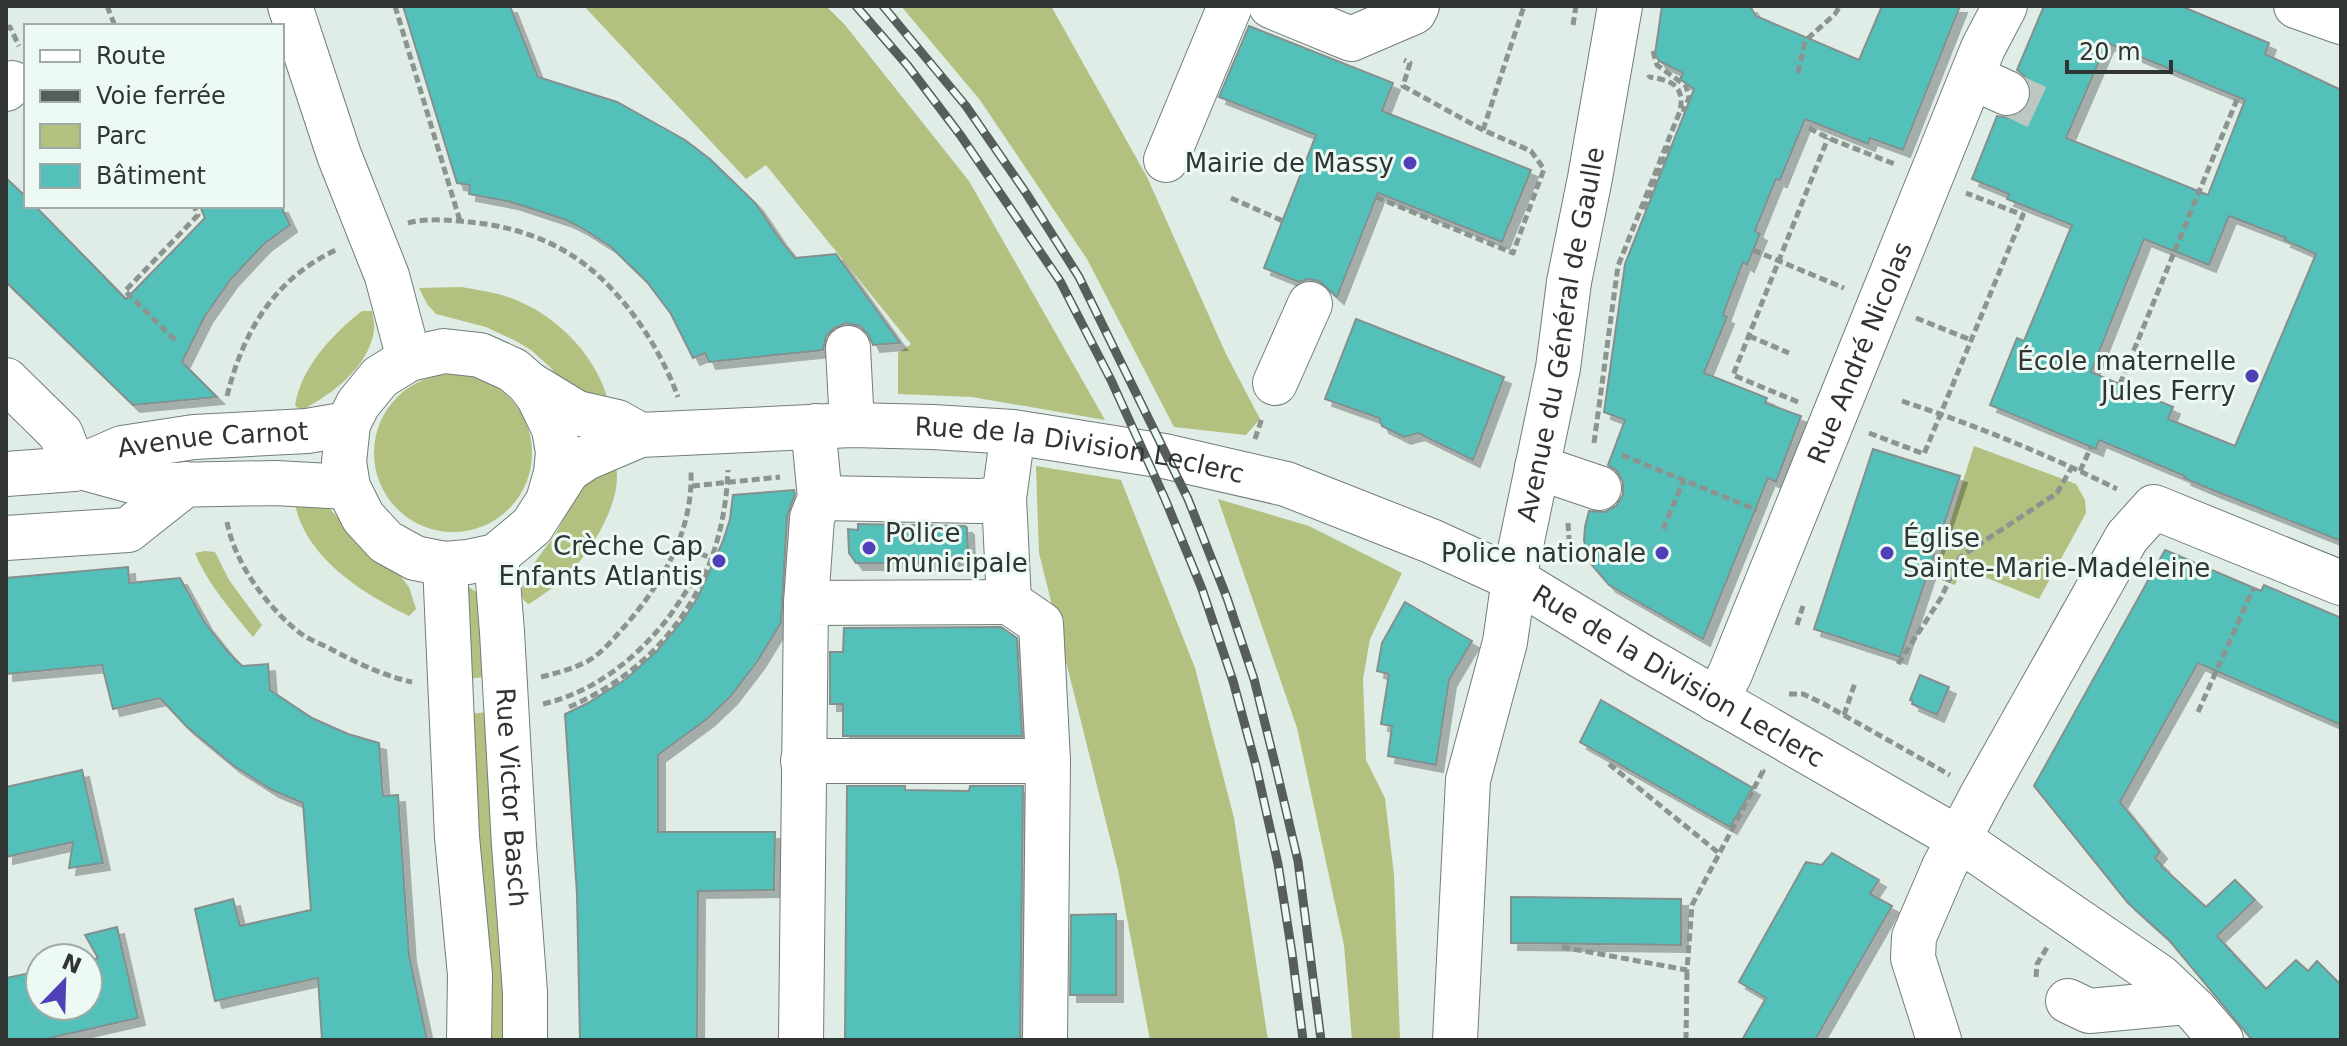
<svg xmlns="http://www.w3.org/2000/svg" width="2347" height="1046" font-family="'DejaVu Sans',sans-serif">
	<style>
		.green { fill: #b2c080 }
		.building { fill: #53c1ba; stroke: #83908f; stroke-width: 2; fill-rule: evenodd; filter: url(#shadow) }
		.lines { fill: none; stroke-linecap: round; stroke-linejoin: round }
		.minor-tunnel { stroke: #bdc7c2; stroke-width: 44; stroke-dasharray: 44 22; stroke-linecap: butt }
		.minor-casing { stroke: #727d78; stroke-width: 46 }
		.major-casing { stroke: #727d78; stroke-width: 46 }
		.path { stroke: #8c9490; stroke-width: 5; stroke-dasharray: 8 4; stroke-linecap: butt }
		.minor { stroke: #fff; stroke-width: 44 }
		.major { stroke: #fff; stroke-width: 44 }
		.rail-casing { stroke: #575d5a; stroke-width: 9 }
		.rail { stroke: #edf9f3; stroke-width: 6; stroke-dasharray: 18; stroke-linecap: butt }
		.poi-dot { fill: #5040b7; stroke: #edf9f3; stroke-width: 3 }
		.labels { text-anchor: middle; stroke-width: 6; stroke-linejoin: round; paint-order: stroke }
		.poi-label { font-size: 26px; fill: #303432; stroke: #edf9f3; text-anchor: end }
		.street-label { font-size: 26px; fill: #303432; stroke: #edf9f3 }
	</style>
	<defs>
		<filter id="shadow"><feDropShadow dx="7" dy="7" stdDeviation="0" flood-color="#0004"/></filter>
	</defs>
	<rect width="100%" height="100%" fill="#e0ece6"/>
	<g class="green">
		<polygon points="584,6 826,6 845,25 969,181 1105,420 972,397 898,394 898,353 911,344 766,165 746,179"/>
		<polygon points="901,6 1051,6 1147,177 1226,354 1260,419 1246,435 1174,427 1087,259 980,100"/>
		<path d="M461,287C473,289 486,291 498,294C550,307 600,355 610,409L567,389L550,367L531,350L516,341L486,327L436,314L427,304L419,288Z"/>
		<path d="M362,311H372C373,317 375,325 374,331C368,368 332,394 302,410L295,406C301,367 332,335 362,311Z"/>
		<circle cx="453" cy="453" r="79"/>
		<polygon points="1974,446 2076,484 2085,500 2086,513 2039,599 1962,568 1955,585 1933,577"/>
		<polygon points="1036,466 1121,480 1195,668 1234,818 1268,1040 1150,1040 1118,870 1039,553"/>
		<path d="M616,467C623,499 592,551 569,573C557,585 543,595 529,604C505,592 546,549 555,535C565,518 573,496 588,482C595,475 607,471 616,467Z"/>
		<path d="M294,499L312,500L330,509L347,527L391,564L409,587L416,609L409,616C362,593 303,557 294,499Z"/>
		<polygon points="1218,499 1309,526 1402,573 1370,639 1363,679 1366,760 1385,798 1394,875 1400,1040 1352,1040 1344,945 1297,728"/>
		<path d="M205,551L215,552L229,580L262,625L253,637C232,611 208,585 195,553Z"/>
		<polygon points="469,587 479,594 486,677 465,679 457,593"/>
		<polygon points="489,712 505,964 504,1040 483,1040 469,714"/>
	</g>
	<g class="building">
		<polygon points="403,6 510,6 538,77 617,102 685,140 710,159 756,204 779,238 795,258 836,254 900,343 873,345 868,334 860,326 846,323 834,328 826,336 823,350 709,362 705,353 693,358 671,314 647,282 610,246 580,227 566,220 511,202 469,194 470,185 457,183"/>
		<polygon points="1662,6 1750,6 1756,16 1859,60 1882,6 1960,6 1903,150 1870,138 1868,144 1805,119 1780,180 1776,179 1755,231 1760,234 1747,265 1743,262 1723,315 1727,317 1704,373 1767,398 1765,403 1801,416 1776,482 1768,478 1703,639 1609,585 1591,564 1584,541 1585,527 1589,511 1605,512 1616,506 1623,495 1623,482 1617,471 1608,465 1625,420 1604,412 1625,264 1694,89 1680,79 1683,73 1659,61 1655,54"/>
		<path d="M2044,6H2181L2269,43L2265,54L2341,90V541L2215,491L2184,478L2185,476L2099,440L2096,449L1990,405L2017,338L2024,341L2072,225L2007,199L2009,194L1972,179L1997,116L2010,118L2021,114L2030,103L2032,90L2028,79L2017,70ZM2107,43L2245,100L2208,195L2066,138ZM2229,216L2286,238L2284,240L2316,254L2235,446L2168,419L2173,407L2091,372L2144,239L2209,265Z"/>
		<polygon points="1249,26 1393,83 1382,111 1531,170 1502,242 1378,193 1337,297 1319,281 1308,279 1299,282 1264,268 1316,135 1219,97"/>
		<polygon points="6,178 26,197 26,206 35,206 126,299 205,218 200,206 281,206 290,225 264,244 231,279 205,316 182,362 217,397 133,405 6,282"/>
		<polygon points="1356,319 1504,377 1473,460 1418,433 1404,437 1382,426 1379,418 1325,399"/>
		<polygon points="1873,449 1960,476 1900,657 1814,629"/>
		<polygon points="794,490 795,494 787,516 781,623 757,662 730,697 707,719 658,755 658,832 775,832 774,890 698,891 697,1040 580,1040 577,894 565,714 588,703 626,679 657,651 683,620 698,597 723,541 730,519 733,495"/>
		<polygon points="858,524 965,526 967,528 968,554 958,563 856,563 849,553 848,529 858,530"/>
		<polygon points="2165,550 2261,591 2264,585 2341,618 2341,725 2198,663 2120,802 2160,852 2155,858 2162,865 2161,866 2206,907 2235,880 2255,900 2217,936 2266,989 2296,960 2308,971 2317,961 2341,985 2341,1040 2252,1040 2169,940 2128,903 2034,786"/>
		<polygon points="128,567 129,583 180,578 205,623 229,653 242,666 268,664 270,690 312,718 348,734 379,743 383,796 398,795 409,955 427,1040 322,1040 318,978 215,1001 195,909 233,899 240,926 311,910 303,803 272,790 234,766 187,727 160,698 113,709 102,665 6,674 6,578"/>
		<polygon points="1405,602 1472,641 1449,680 1436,765 1388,756 1392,726 1381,724 1389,674 1377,671 1382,643"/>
		<polygon points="1001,627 1017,638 1022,736 843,736 843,704 830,704 830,652 843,652 844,628"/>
		<polygon points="1920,675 1949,687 1937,715 1912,704 1913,701 1910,700"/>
		<polygon points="1601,700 1753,788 1730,827 1580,742"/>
		<polygon points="82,770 103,863 69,868 73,842 6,857 6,787"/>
		<polygon points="847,786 905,786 905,790 969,791 970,786 1023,786 1020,1040 845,1040"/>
		<polygon points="1832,853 1879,880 1870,894 1892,906 1815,1040 1742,1040 1766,998 1739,982 1806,862 1822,865"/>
		<polygon points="1511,897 1681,899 1681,945 1511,943"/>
		<polygon points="1116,914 1116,995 1070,995 1071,915"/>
		<polygon points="117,927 138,1018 41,1040 6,1040 6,978 40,971 40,1006 88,1006 88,961 98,958 85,935"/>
	</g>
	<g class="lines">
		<polyline class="minor-tunnel" points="2007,93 2037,107"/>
		<g class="minor-casing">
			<g id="minor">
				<polyline points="290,6 339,155 387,276 409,359"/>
				<polyline points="1271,6 1351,39 1414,12 1417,6"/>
				<polyline points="2296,6 2341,22"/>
				<polyline points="1972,77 2007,93"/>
				<polyline points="6,89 12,83"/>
				<polyline points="1166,160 1230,6"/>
				<polyline points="848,348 852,425"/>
				<polyline points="6,380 61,434 74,469"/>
				<polyline points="1275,383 1310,304"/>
				<polyline points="531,385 577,413 617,422 640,435"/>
				<polyline points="81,467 132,481 171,485 275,483 348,487"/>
				<polyline points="1537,467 1599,488"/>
				<path id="s1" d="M6,474L74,469L122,448L194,437L307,431L348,424"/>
				<polyline points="820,498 980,501 1004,498"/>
				<path id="s2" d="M548,501L556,473L558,452L554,429L538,396L528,383L513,370L480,355L444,351L409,359L380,377L358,404L348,424L344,462L348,487L363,517L386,542L415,558L445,564L468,562L496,556L532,526L568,470L586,458L640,435L852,425L933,427L1013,432L1164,456L1286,484L1431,541L1514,579L1641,656L1959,839L2160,977L2196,1011L2221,1040"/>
				<polyline points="6,538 128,530 186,484"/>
				<path id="s3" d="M496,556L502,632L514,845L525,992V1040"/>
				<polyline points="445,564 457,837 470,975 469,1040"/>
				<polyline points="1009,602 1041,624 1048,761"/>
				<polyline points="806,603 812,518 820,498 815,446 816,426"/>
				<path id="s4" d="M1716,700L1730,674L1983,48L2005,6"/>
				<polyline points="803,761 1048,761 1045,1040"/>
				<polyline points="2068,1001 2089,1011 2186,1002"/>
				<polyline points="801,1040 806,603 1009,602 1004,498 1013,432"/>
				<polyline points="1939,1040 1913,958 1914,937 1944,867 1982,795 2127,537 2154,507 2341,583"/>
			</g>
		</g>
		<g class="major-casing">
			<g id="major">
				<path id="s5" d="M1455,1040L1468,780L1505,642L1514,579L1558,368L1569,282L1590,178L1620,6"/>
			</g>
		</g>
		<g class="path">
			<polyline points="107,6 115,26"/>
			<polyline points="395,6 460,221"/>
			<polyline points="1573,25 1576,6"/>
			<polyline points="6,28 10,27 19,46"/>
			<polyline points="1653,51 1657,65 1686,86 1689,98 1683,112"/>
			<polyline points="1798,73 1805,41 1835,14 1840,6"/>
			<polyline points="1809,128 1828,138 1897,165"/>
			<polyline points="1483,130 1524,6"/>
			<polyline points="1376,197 1513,253 1544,169 1531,151 1483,130 1403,86 1410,63 1404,60"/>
			<polyline points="1231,198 1283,221"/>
			<polyline points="1647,208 1645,207 1670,143"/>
			<path d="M408,223C426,218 451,220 469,222C503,225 539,235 568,253C617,282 659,344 678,397"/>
			<polyline points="1753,250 1844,288"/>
			<polyline points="1916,318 1971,340"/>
			<polyline points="1749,336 1789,353"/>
			<polyline points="175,340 125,291 198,215 194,206"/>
			<polyline points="2120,384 2238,97"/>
			<path d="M227,396C243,332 274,279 336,250"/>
			<path d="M1902,401C1975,425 2048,455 2117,489"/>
			<polyline points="1798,402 1733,375 1828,138"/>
			<polyline points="1869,433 1924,454 2023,215 1966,193"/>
			<polyline points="1255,439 1262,418"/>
			<path d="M1594,443L1618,266L1680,111C1685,85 1671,80 1649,77L1648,78"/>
			<polyline points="1622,455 1757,510"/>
			<polyline points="2080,471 2091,447"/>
			<polyline points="692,486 780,477"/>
			<path d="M227,522C235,564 267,607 300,633C308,639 318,643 327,647C355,662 381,675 412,682"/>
			<polyline points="1568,523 1569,539"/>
			<polyline points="1663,529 1684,480"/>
			<polyline points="678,544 713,559"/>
			<polyline points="1797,625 1803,606"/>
			<polyline points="1898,664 1941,598 1960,557 2057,493 2072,467"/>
			<path d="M541,677C557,673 573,669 588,661C603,652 613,639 624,627C663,582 693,532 691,471"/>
			<polyline points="1789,694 1803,694 1824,704 1950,775"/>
			<path d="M543,704C594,692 636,659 668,618C681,601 689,583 706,570"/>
			<path d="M569,707C669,664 724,577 728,470"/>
			<polyline points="2198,712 2254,587"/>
			<polyline points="1844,715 1855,683"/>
			<polyline points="1609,764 1720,854"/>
			<polyline points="1562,947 1687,970 1692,905 1763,771 1760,770"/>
			<polyline points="2036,977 2037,964 2048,946"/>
			<polyline points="1686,1040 1687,970"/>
		</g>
		<use href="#minor" class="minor"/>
		<use href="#major" class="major"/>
		<g class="rail-casing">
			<g id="rail">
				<polyline points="856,6 908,66 961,136 1060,281 1111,380 1165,499 1202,589 1233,681 1256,766 1278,864 1292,953 1303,1040"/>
				<polyline points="883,6 966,106 1026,193 1079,277 1188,499 1227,598 1254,679 1277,772 1298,861 1321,1040"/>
			</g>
		</g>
		<use href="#rail" class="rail"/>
	</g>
	<g class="poi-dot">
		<circle cx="1410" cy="163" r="8"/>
		<circle cx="2252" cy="376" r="8"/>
		<circle cx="869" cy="548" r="8"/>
		<circle cx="1662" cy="553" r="8"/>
		<circle cx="1887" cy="553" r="8"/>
		<circle cx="719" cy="561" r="8"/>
	</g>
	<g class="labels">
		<g class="poi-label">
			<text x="1394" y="172">Mairie de Massy</text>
			<text x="2236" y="370">École maternelle<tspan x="2236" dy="30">Jules Ferry</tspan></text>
			<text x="885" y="542" text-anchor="start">Police<tspan x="885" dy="30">municipale</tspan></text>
			<text x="1903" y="547" text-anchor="start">Église<tspan x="1903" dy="30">Sainte-Marie-Madeleine</tspan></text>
			<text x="703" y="555">Crèche Cap<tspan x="703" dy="30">Enfants Atlantis</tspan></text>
			<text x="1646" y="562">Police nationale</text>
		</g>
		<g class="street-label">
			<text dy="9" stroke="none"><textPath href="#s5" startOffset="716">Avenue du Général de Gaulle</textPath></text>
			<text dy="9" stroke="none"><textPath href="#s4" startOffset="376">Rue André Nicolas</textPath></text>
			<text dy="9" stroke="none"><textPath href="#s1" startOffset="212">Avenue Carnot</textPath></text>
			<text dy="9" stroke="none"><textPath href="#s2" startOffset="1228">Rue de la Division Leclerc</textPath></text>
			<text dy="9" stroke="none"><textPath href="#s2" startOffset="1876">Rue de la Division Leclerc</textPath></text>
			<text dy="9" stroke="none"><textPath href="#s3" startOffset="242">Rue Victor Basch</textPath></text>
		</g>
	</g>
	<rect width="2347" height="1046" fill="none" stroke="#303432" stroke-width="16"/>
	<rect x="24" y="24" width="260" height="184" fill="#edf9f3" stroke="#a1aaa6" stroke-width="2"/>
	<rect x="40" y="50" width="40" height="12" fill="#ffffff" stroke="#a1aaa6" stroke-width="2"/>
	<text x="96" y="64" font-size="24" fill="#303432">Route</text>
	<rect x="40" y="90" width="40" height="12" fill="#575d5a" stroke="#a1aaa6" stroke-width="2"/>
	<text x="96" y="104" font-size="24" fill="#303432">Voie ferrée</text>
	<rect x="40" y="124" width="40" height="24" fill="#b2c080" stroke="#a1aaa6" stroke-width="2"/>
	<text x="96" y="144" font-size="24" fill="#303432">Parc</text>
	<rect x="40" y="164" width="40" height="24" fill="#53c1ba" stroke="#a1aaa6" stroke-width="2"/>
	<text x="96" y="184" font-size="24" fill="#303432">Bâtiment</text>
	<g transform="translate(64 982) rotate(23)"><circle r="38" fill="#edf9f3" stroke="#a1aaa6" stroke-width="2"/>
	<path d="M0-6L14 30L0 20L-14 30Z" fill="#5040b7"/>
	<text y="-12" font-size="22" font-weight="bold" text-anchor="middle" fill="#303432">N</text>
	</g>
	<path d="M2067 60v12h104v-12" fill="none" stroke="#303432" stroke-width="4"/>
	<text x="2079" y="60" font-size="24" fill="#303432" stroke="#edf9f3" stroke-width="6" paint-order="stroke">20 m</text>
</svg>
